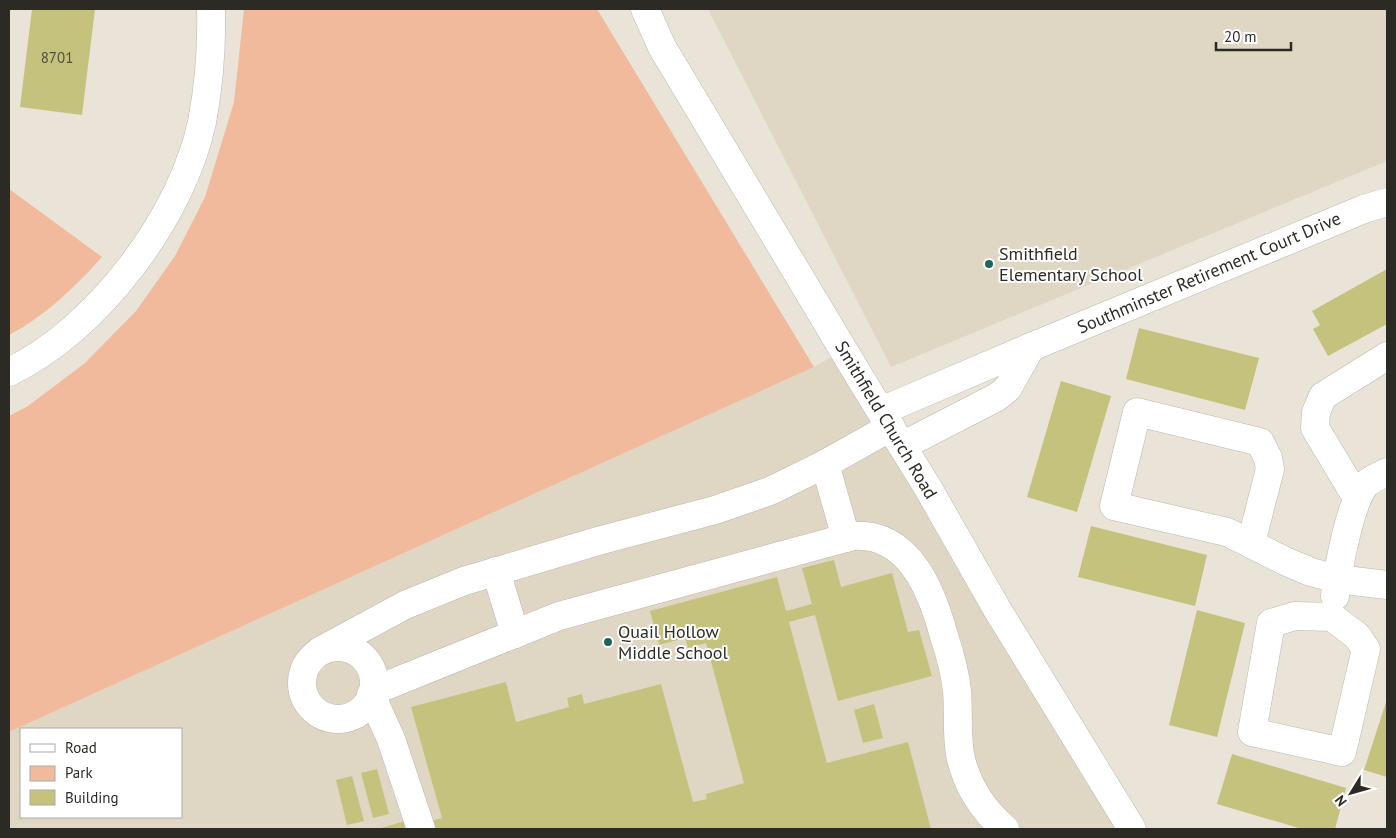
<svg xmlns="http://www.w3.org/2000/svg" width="1396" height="838" font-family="'PT Sans',sans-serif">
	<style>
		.built { fill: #dfd7c4; fill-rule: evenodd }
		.green { fill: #f2ba9c }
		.building { fill: #c5c27e }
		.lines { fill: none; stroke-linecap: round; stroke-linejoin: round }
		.minor-casing { stroke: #bcb7ab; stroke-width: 29 }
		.minor { stroke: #fff; stroke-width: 28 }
		.poi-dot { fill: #1b655b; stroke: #fff; stroke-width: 2 }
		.labels { text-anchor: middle; stroke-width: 4; stroke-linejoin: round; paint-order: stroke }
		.number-label { font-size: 15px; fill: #52503b }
		.poi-label { font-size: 18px; fill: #2c2a25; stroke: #fff; text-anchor: start }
		.street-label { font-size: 18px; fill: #2c2a25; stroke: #fff }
	</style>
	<rect width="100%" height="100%" fill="#e9e4d7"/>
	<g class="built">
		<polygon points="708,9 1387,9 1387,161 891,367"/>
		<path d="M837,354L1125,829H9V732L814,367ZM21,729H181V817H21Z"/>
	</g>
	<g class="green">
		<polygon points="244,9 597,9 814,367 9,732 9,416 28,406 85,363 136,311 175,256 205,197 234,102"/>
		<path d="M9,189L102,257C75,287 45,316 9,335Z"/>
	</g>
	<g class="building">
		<polygon points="32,9 95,9 82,115 20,107"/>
		<polygon points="1387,269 1387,324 1328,356 1313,329 1320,325 1312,311"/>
		<polygon points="1139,328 1259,358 1245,410 1126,379"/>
		<polygon points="1061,381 1111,396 1077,512 1027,497"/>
		<polygon points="1091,526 1207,555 1195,606 1078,577"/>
		<polygon points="834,560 841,587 892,573 908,632 919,630 932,676 838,701 815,615 789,622 827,763 908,742 931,829 429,829 427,822 442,818 411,707 506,682 516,722 569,707 567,698 582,694 584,704 661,684 693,802 707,799 706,794 744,783 706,643 688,648 685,638 659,645 650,611 777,577 786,611 812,604 802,568"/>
		<polygon points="1197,610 1245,623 1217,737 1169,725"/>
		<polygon points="1387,699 1387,777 1364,770"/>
		<polygon points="874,704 883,738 863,743 854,710"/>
		<polygon points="1232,754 1346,788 1335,829 1302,829 1217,804"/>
		<polygon points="377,769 389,814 373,818 361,773"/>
		<polygon points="352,776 364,821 347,825 336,780"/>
		<polygon points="405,821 408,829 378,829"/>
	</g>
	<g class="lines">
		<g class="minor-casing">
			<g id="minor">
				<polyline points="645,9 662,47 862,381 928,488 997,609 1132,829"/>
				<polyline points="1031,347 1364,209 1387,202"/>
				<path d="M9,372C97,330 182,217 202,122C209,85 212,47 211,9"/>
				<polyline points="881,411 1031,347 1008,388 997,397 902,446"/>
				<polyline points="825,464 846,538"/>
				<polyline points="1357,498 1315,428 1316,412 1323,396 1387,356"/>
				<polyline points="1251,543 1270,469 1268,458 1260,442 1137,412 1114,506 1227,532 1287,562 1311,572 1337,579 1387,585"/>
				<polyline points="496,571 515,634"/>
				<path d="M1335,596C1337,574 1351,496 1367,483C1372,479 1381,475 1387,472"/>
				<polygon points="1295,616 1332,617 1357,636 1366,649 1342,752 1252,732 1271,623"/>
				<circle cx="338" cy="683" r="36"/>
				<polyline points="320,651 405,605 464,581 598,541 715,510 770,491 825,464 891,427"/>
				<path d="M373,691L559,616L853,536C909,532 932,591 944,636C950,654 955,672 957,691C959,713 956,738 961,759C968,787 984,811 1005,829"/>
				<polyline points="371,695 391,739 421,829"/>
			</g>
		</g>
		<use href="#minor" class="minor"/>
	</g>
	<g class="poi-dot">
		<circle cx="989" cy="264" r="5"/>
		<circle cx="608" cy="642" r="5"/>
	</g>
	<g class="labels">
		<g class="number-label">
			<text x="57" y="63">8701</text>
		</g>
		<g class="poi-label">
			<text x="999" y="260">Smithfield<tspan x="999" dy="21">Elementary School</tspan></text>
			<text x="618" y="638">Quail Hollow<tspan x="618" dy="21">Middle School</tspan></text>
		</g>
		<g class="street-label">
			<text transform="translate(1209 273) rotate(-23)" y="6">Southminster Retirement Court Drive</text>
			<text transform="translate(886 420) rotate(59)" y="6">Smithfield Church Road</text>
		</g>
	</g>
	<rect width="1396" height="838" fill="none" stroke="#2c2a25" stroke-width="20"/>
	<rect x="20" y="728" width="162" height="90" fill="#ffffff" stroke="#abaaa8"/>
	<rect x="30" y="744" width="25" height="8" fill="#ffffff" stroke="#abaaa8"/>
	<text x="65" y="753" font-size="15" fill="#2c2a25">Road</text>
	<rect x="30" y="766" width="25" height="15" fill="#f2ba9c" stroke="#abaaa8"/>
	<text x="65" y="778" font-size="15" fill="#2c2a25">Park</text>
	<rect x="30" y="790" width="25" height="15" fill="#c5c27e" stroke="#abaaa8"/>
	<text x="65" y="803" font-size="15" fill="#2c2a25">Building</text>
	<g transform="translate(1351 793) rotate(233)" stroke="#ffffff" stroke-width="4" paint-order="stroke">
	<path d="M0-4L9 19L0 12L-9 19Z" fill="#2c2a25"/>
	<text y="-8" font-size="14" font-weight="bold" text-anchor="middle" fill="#2c2a25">N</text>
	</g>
	<path d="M1216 42v8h75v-8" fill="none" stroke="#2c2a25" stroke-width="2.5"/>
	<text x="1224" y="42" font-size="15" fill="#2c2a25" stroke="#ffffff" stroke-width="4" paint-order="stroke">20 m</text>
</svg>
